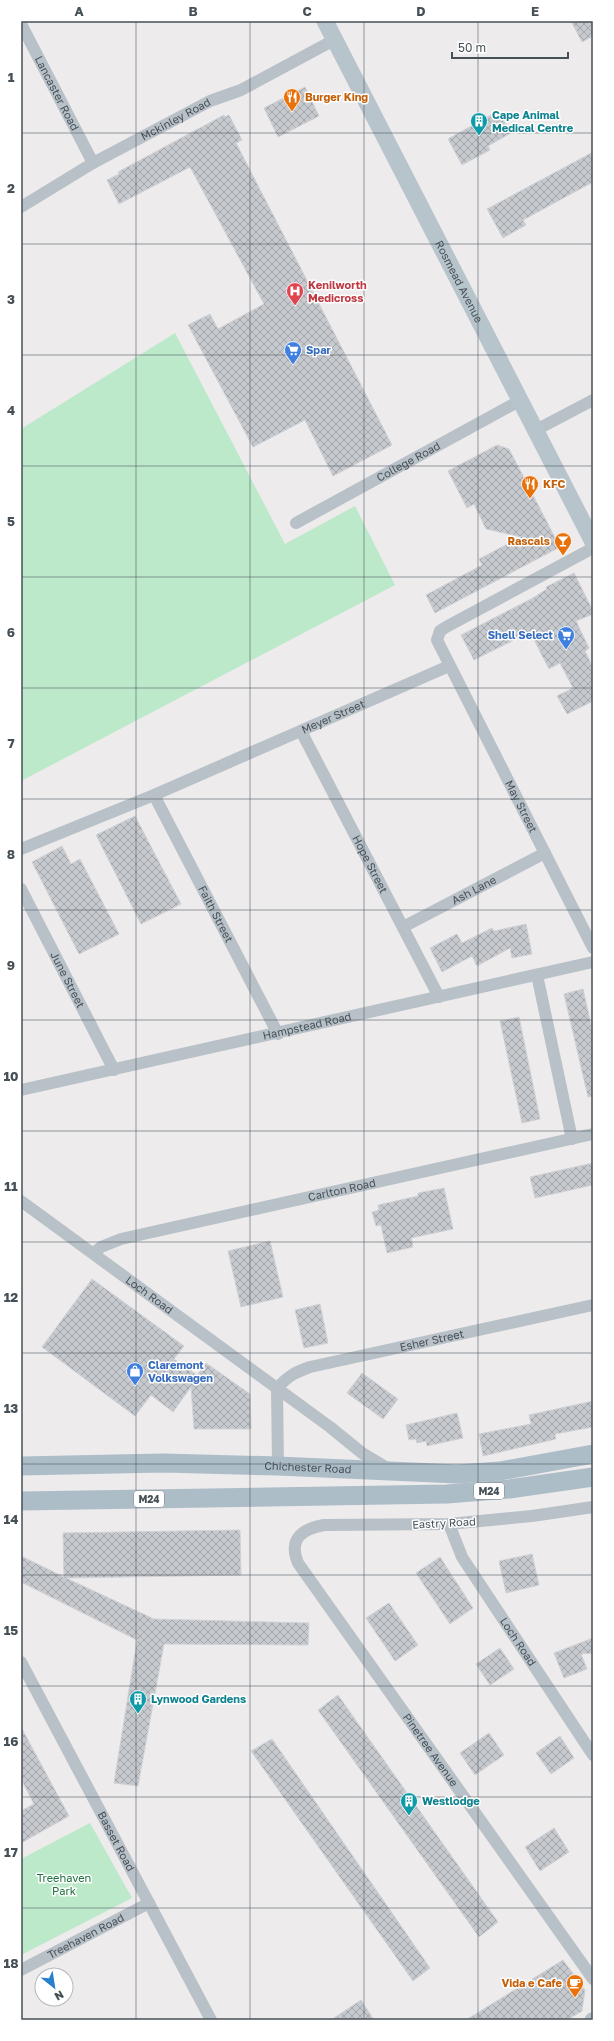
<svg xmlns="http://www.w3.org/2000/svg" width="614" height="2041" font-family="'Golos Text',sans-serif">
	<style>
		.park { fill: #bce9c9 }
		.building { fill: url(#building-cross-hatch); stroke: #d0d2d7 }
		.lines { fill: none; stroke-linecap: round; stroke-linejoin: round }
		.minor { stroke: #b8c1c7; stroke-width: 12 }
		.tertiary { stroke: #b8c1c7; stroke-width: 15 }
		.secondary { stroke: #b8c4cc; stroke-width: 17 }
		.primary { stroke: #adbdc8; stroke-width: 19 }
		.grid { fill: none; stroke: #465057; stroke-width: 1; stroke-opacity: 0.55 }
		.labels { text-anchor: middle; stroke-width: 3; stroke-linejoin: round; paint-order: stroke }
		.shield { fill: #fff; stroke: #7e8489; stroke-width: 1 }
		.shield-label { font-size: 10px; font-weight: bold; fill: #465057 }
		.street-label { font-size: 11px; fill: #465057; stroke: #fff }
		.food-label { font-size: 11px; font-weight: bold; fill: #c56008; stroke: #fff; text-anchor: start }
		.culture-label { font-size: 11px; font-weight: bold; fill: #0d838f; stroke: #fff; text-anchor: start }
		.health-label { font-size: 11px; font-weight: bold; fill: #be3a42; stroke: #fff; text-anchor: start }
		.shop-label { font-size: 11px; font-weight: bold; fill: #366cbe; stroke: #fff; text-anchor: start }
		.park-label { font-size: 11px; fill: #1e703f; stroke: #fff }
		.neatline { fill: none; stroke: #465057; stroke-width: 1.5 }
		.grid-label { font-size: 13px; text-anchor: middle; font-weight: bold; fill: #465057 }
	</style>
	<defs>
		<pattern id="building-cross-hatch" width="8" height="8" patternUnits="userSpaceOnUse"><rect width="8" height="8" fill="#c6c9ce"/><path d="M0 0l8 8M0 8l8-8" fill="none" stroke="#a3a6aa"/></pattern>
	</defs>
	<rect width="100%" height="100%" fill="#eeebec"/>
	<g class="park">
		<polygon points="175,333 285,544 355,506 395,585 21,781 21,429"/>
		<polygon points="90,1823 132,1898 21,1955 21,1859"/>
	</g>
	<g class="building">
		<polygon points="571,21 593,21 593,36 582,42"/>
		<polygon points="305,87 319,116 278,137 264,108"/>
		<polygon points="498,111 511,133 488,146 490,150 462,165 448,139"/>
		<polygon points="224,115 225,117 229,115 242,140 236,143 392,445 333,476 305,420 253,447 188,325 210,314 218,329 264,304 190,167 119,204 107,180 119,174 118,172"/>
		<polygon points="593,152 593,182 523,220 526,225 503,238 487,209"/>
		<polygon points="497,445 509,449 560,547 435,613 426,595 482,565 479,559 521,537 486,529 474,504 467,508 448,471"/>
		<polygon points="574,573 593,611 593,614 576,621 589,648 585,651 593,668 593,701 567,714 557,696 573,688 560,663 549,669 530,632 474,660 461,635 531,599 547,589 546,587"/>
		<polygon points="135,816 181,904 141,924 96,835"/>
		<polygon points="62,846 71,864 80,859 119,934 79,954 32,862"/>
		<polygon points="526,924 532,954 512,958 510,948 477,966 472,956 442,972 430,948 457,934 462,943 492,928 494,931"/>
		<polygon points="583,989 593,1033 593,1096 588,1097 564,994"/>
		<polygon points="519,1017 540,1119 522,1123 500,1021"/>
		<polygon points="593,1163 593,1185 535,1198 530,1177"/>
		<polygon points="444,1188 453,1229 411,1238 413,1247 387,1253 381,1225 376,1226 372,1212 379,1210 378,1205 418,1196 418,1193"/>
		<polygon points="270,1241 283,1297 241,1307 228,1251"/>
		<polygon points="92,1279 184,1346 174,1359 197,1375 206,1363 250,1394 251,1429 194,1429 191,1387 173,1412 151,1395 135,1416 42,1347"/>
		<polygon points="320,1304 328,1343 304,1348 295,1310"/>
		<polygon points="362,1373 398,1399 383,1419 347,1393"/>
		<polygon points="593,1401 593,1427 555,1434 556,1439 483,1456 479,1434 531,1424 529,1415"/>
		<polygon points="457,1413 463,1438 427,1446 426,1441 417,1443 416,1439 409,1440 406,1425"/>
		<polygon points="240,1530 241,1575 66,1578 154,1619 309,1623 308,1645 164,1644 138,1786 114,1783 137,1640 21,1582 21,1556 64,1577 63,1533"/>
		<polygon points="532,1554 539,1585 506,1593 499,1561"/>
		<polygon points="440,1557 473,1608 450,1624 416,1573"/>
		<polygon points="389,1603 418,1645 395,1661 366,1618"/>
		<polygon points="593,1638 593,1653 581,1654 587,1669 564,1678 554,1653"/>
		<polygon points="500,1648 514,1669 490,1685 476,1664"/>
		<polygon points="338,1695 498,1922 479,1937 318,1710"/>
		<polygon points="21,1727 69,1816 21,1843 21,1811 34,1804 21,1779"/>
		<polygon points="489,1733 504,1755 475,1775 460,1753"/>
		<polygon points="560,1736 574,1758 551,1774 536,1753"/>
		<polygon points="272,1739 430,1968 413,1981 251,1751"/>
		<polygon points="554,1828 569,1852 540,1871 525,1847"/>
		<polygon points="563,1960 585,1990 582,2011 567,2020 466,2020"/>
		<polygon points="361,2000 374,2020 331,2020"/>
	</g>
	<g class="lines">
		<g class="minor">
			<path id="s1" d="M21,24L93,163"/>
			<path id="s2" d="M21,207L93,163L210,101L241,90L334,40"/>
			<polyline points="536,430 593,400"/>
			<path id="s3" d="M296,523L521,400"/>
			<path id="s4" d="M593,548L446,627L440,631L437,640L593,948"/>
			<path id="s5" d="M301,731L439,997"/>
			<path id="s6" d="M154,795L278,1034"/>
			<path id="s7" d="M21,849L154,795L449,666"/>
			<path id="s8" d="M21,889L114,1070"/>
			<path id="s9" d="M403,927L545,853"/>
			<polyline points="537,975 572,1139"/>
			<path id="s10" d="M21,1090L593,962"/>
			<path id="s11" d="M21,1201L330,1427L362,1453L387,1468"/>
			<path id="s12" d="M94,1253L101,1247L121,1239L593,1134"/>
			<path id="s13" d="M277,1389C287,1376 296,1372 310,1367L593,1305"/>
			<polyline points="277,1389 278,1466"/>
			<path id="s14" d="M593,1507L532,1516L449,1524L324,1525C302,1529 288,1539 298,1563L593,1979"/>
			<path id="s15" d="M449,1524L462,1557L593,1755"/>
			<path id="s16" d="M21,1662L211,2020"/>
			<path id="s17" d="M21,1970L149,1903"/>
		</g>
		<polyline class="tertiary" points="592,2020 593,2020"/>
		<path class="secondary" id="s18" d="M325,21L593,542"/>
		<g class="primary">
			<path id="s19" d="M21,1466L163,1463L278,1466L457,1474L500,1471L593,1454"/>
			<polyline points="21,1501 447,1494 509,1489 593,1477"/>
		</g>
	</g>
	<path class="grid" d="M136,21V2020M250,21V2020M364,21V2020M478,21V2020M21,133H593M21,244H593M21,355H593M21,466H593M21,577H593M21,688H593M21,799H593M21,910H593M21,1020H593M21,1131H593M21,1242H593M21,1353H593M21,1464H593M21,1575H593M21,1686H593M21,1797H593M21,1908H593"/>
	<defs>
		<g id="restaurant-pin" transform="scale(0.9)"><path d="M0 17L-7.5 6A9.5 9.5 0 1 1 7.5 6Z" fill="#e8710a" stroke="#fff"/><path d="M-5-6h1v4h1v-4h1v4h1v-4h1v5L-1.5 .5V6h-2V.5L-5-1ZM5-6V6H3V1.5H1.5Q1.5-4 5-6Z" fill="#fff"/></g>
		<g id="building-pin" transform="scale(0.9)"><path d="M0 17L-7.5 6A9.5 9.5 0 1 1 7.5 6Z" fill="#0f9aa8" stroke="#fff"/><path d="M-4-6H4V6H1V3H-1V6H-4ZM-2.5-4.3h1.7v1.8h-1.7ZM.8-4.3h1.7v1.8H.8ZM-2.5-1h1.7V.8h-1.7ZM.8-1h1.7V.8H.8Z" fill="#fff"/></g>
		<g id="hospital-pin" transform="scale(0.9)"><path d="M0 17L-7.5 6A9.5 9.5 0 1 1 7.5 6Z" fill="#e0444e" stroke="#fff"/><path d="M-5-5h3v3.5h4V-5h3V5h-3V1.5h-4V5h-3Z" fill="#fff"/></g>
		<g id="supermarket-pin" transform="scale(0.9)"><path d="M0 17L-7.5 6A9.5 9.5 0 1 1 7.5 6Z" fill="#3f7fe0" stroke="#fff"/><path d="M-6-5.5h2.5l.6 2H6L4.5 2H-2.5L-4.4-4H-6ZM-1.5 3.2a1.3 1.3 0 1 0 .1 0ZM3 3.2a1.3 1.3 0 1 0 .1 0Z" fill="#fff"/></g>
		<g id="bar-pin" transform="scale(0.9)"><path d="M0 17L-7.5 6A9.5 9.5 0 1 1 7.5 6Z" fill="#e8710a" stroke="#fff"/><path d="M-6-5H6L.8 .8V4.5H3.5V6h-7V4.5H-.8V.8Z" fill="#fff"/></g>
		<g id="shop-pin" transform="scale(0.9)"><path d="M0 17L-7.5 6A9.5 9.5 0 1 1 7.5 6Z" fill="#3f7fe0" stroke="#fff"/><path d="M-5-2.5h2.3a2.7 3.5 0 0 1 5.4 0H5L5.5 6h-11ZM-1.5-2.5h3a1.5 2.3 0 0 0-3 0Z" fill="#fff"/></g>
		<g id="cafe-pin" transform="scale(0.9)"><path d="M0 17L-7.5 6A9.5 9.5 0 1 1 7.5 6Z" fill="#e8710a" stroke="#fff"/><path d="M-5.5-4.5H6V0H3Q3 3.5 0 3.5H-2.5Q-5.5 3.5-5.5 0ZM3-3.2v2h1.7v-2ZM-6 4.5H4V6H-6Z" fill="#fff"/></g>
	</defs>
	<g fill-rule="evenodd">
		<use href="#restaurant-pin" x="292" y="97"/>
		<use href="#building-pin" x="479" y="121"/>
		<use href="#hospital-pin" x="295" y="291"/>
		<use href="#supermarket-pin" x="293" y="350"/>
		<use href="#restaurant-pin" x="530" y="484"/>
		<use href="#bar-pin" x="563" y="541"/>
		<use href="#supermarket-pin" x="566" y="635"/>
		<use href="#shop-pin" x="135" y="1371"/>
		<use href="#building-pin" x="138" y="1699"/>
		<use href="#building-pin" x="409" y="1801"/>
		<use href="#cafe-pin" x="575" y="1983"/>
	</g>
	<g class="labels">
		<g class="shield">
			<rect x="474" y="1483" width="30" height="16" rx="3"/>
			<rect x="134" y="1491" width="30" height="16" rx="3"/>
		</g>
		<g class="shield-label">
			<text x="489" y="1495">M24</text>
			<text x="149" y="1503">M24</text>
		</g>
		<g class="street-label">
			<text dy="4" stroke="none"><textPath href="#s1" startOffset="78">Lancaster Road</textPath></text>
			<text dy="4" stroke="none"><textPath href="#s2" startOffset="178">Mckinley Road</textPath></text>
			<text dy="4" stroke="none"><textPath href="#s18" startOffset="293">Rosmead Avenue</textPath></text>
			<text dy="4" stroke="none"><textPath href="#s3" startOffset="128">College Road</textPath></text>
			<text dy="4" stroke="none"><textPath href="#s7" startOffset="339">Meyer Street</textPath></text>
			<text dy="4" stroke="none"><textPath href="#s4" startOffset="370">May Street</textPath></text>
			<text dy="4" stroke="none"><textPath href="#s5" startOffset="150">Hope Street</textPath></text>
			<text dy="4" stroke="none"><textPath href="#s9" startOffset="80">Ash Lane</textPath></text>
			<text dy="4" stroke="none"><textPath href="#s6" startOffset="134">Faith Street</textPath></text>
			<text dy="4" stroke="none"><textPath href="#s8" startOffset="102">June Street</textPath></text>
			<text dy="4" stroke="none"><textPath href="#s10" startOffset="293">Hampstead Road</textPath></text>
			<text dy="4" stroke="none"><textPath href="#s12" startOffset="257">Carlton Road</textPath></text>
			<text dy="4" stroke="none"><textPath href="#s11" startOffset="159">Loch Road</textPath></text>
			<text dy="4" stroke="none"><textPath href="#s13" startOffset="165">Esher Street</textPath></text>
			<text dy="4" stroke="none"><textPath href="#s19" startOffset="287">Chichester Road</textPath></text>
			<text transform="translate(444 1523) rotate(-3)" y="4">Eastry Road</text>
			<text dy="4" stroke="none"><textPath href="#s15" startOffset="137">Loch Road</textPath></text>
			<text dy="4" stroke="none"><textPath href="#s14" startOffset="555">Pinetree Avenue</textPath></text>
			<text dy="4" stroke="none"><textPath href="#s16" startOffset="203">Basset Road</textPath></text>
			<text dy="4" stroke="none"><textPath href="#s17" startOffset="73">Treehaven Road</textPath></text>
		</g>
		<g class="food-label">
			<text x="305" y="101">Burger King</text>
			<text x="543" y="488">KFC</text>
			<text x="550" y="545" text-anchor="end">Rascals</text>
			<text x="562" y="1987" text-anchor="end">Vida e Cafe</text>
		</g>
		<g class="culture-label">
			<text x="492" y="119">Cape Animal<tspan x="492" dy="13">Medical Centre</tspan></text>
			<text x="151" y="1703">Lynwood Gardens</text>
			<text x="422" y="1805">Westlodge</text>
		</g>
		<g class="health-label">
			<text x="308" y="289">Kenilworth<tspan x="308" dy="13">Medicross</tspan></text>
		</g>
		<g class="shop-label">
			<text x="306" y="354">Spar</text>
			<text x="553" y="639" text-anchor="end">Shell Select</text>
			<text x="148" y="1369">Claremont<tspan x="148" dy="13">Volkswagen</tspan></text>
		</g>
		<g class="park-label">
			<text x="64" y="1882">Treehaven<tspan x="64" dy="13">Park</tspan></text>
		</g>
	</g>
	<rect width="614" height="2041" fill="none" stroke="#ffffff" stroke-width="44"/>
	<g transform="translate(54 1987) rotate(150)"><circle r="19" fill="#ffffff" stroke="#b5b9bc"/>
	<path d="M0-3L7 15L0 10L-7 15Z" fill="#287fcb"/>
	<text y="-6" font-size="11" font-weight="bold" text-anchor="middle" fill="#465057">N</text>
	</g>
	<path d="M452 52v6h116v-6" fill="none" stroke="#465057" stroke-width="2"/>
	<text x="458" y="52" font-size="12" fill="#465057" stroke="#ffffff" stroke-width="3" paint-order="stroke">50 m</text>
	<rect x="22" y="22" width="570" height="1997" class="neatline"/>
	<g class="grid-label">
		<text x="79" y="16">A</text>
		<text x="193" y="16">B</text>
		<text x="307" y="16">C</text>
		<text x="421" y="16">D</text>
		<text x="535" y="16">E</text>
		<text x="11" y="82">1</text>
		<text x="11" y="193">2</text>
		<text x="11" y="304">3</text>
		<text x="11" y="415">4</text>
		<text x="11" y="526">5</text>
		<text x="11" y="637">6</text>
		<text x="11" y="748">7</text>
		<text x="11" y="859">8</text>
		<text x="11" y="970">9</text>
		<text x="11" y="1081">10</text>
		<text x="11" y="1191">11</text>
		<text x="11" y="1302">12</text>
		<text x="11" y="1413">13</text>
		<text x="11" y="1524">14</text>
		<text x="11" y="1635">15</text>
		<text x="11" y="1746">16</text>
		<text x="11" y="1857">17</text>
		<text x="11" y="1968">18</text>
	</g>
</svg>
